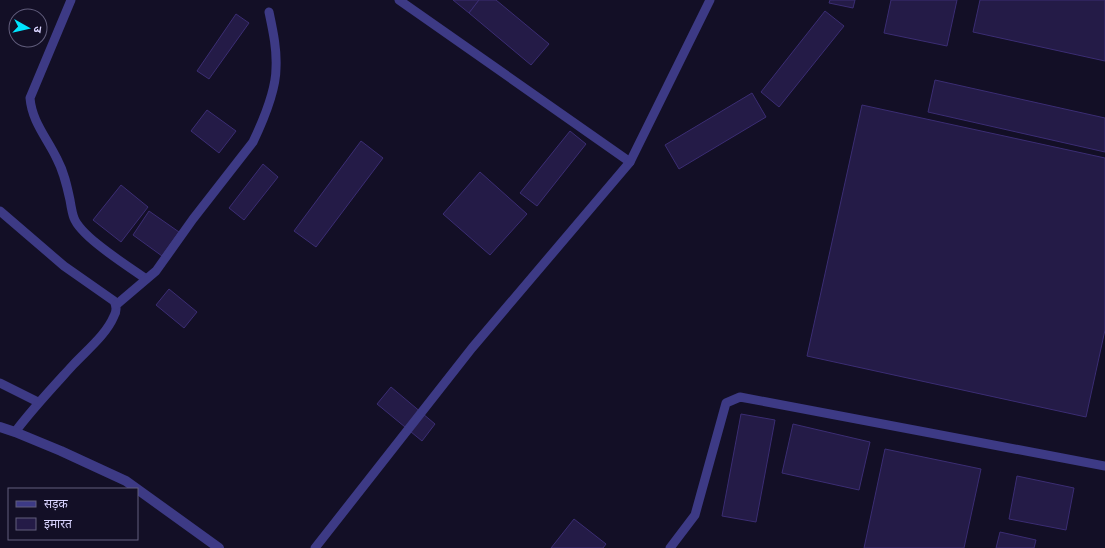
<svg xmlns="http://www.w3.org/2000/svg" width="1105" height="548" font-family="'Source Sans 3','Noto Sans Devanagari',sans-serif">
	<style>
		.building { fill: #241b47; stroke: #3b2d73 }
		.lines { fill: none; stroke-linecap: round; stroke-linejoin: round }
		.service { stroke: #3d3a85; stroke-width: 9 }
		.minor { stroke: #3d3a85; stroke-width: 10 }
	</style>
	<rect width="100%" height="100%" fill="#130f26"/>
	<g class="building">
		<polygon points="453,0 479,0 469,13"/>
		<polygon points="479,0 496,0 549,44 531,65 469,13"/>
		<polygon points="830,0 855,0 853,8 829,3"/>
		<polygon points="891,0 957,0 947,46 884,33"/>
		<polygon points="980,0 1105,0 1105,61 973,32"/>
		<polygon points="825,11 844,26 779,107 761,92"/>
		<polygon points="236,14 249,23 209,79 197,71"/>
		<polygon points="935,80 1105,118 1105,152 928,112"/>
		<polygon points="752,93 766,117 679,169 665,145"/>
		<polygon points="862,105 1105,158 1105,330 1086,417 807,356"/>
		<polygon points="207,110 236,131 219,153 191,131"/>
		<polygon points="570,131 586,144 537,206 520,193"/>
		<polygon points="361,141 383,158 316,247 294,231"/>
		<polygon points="263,164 278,177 244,220 229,208"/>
		<polygon points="480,172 527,214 490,255 443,214"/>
		<polygon points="121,185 148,207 121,242 93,220"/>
		<polygon points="149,211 179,232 162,256 133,235"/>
		<polygon points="169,289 197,312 184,328 156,305"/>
		<polygon points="391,387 435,424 422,441 377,404"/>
		<polygon points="741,414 775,420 756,522 722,516"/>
		<polygon points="793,424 870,442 859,490 782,473"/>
		<polygon points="885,449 981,469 964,548 864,548"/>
		<polygon points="1017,476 1074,488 1066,530 1009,519"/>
		<polygon points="574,519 606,544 603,548 551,548"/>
		<polygon points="1000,532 1036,540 1034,548 996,548"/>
	</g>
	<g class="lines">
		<g class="service">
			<path d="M71,0L30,98C32,122 47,138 57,159C64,172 67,186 70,200C71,206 72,213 74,218C81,237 128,266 146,279"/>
			<polyline points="399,0 630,162"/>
			<path d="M0,211L64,266L114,301C117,307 117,311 114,316C106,335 87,350 73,365C53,387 33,408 15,432"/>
			<path d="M116,305L156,271L193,219L253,142C263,121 276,90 276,68C277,49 273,31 269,12"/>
			<polyline points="0,383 38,402"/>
			<polyline points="315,548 472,348 630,162 710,0"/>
			<polyline points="670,548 695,515 726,403 740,397 1105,466"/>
		</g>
		<polyline class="minor" points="0,427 15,432 61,451 126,481 219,548"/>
	</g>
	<rect x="8" y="488" width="130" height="52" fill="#130f26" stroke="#625e7d"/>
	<rect x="16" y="501" width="20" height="6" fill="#3d3a85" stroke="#625e7d"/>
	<text x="44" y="508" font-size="12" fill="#d9d4ff">सड़क</text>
	<rect x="16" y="518" width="20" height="12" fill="#241b47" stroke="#625e7d"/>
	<text x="44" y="528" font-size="12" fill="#d9d4ff">इमारत</text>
	<g transform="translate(28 28) rotate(98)"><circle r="19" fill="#130f26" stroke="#625e7d"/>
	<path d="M0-3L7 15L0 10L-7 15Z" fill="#00e5ff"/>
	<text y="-6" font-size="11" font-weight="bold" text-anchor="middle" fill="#d9d4ff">उ</text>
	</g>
</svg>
